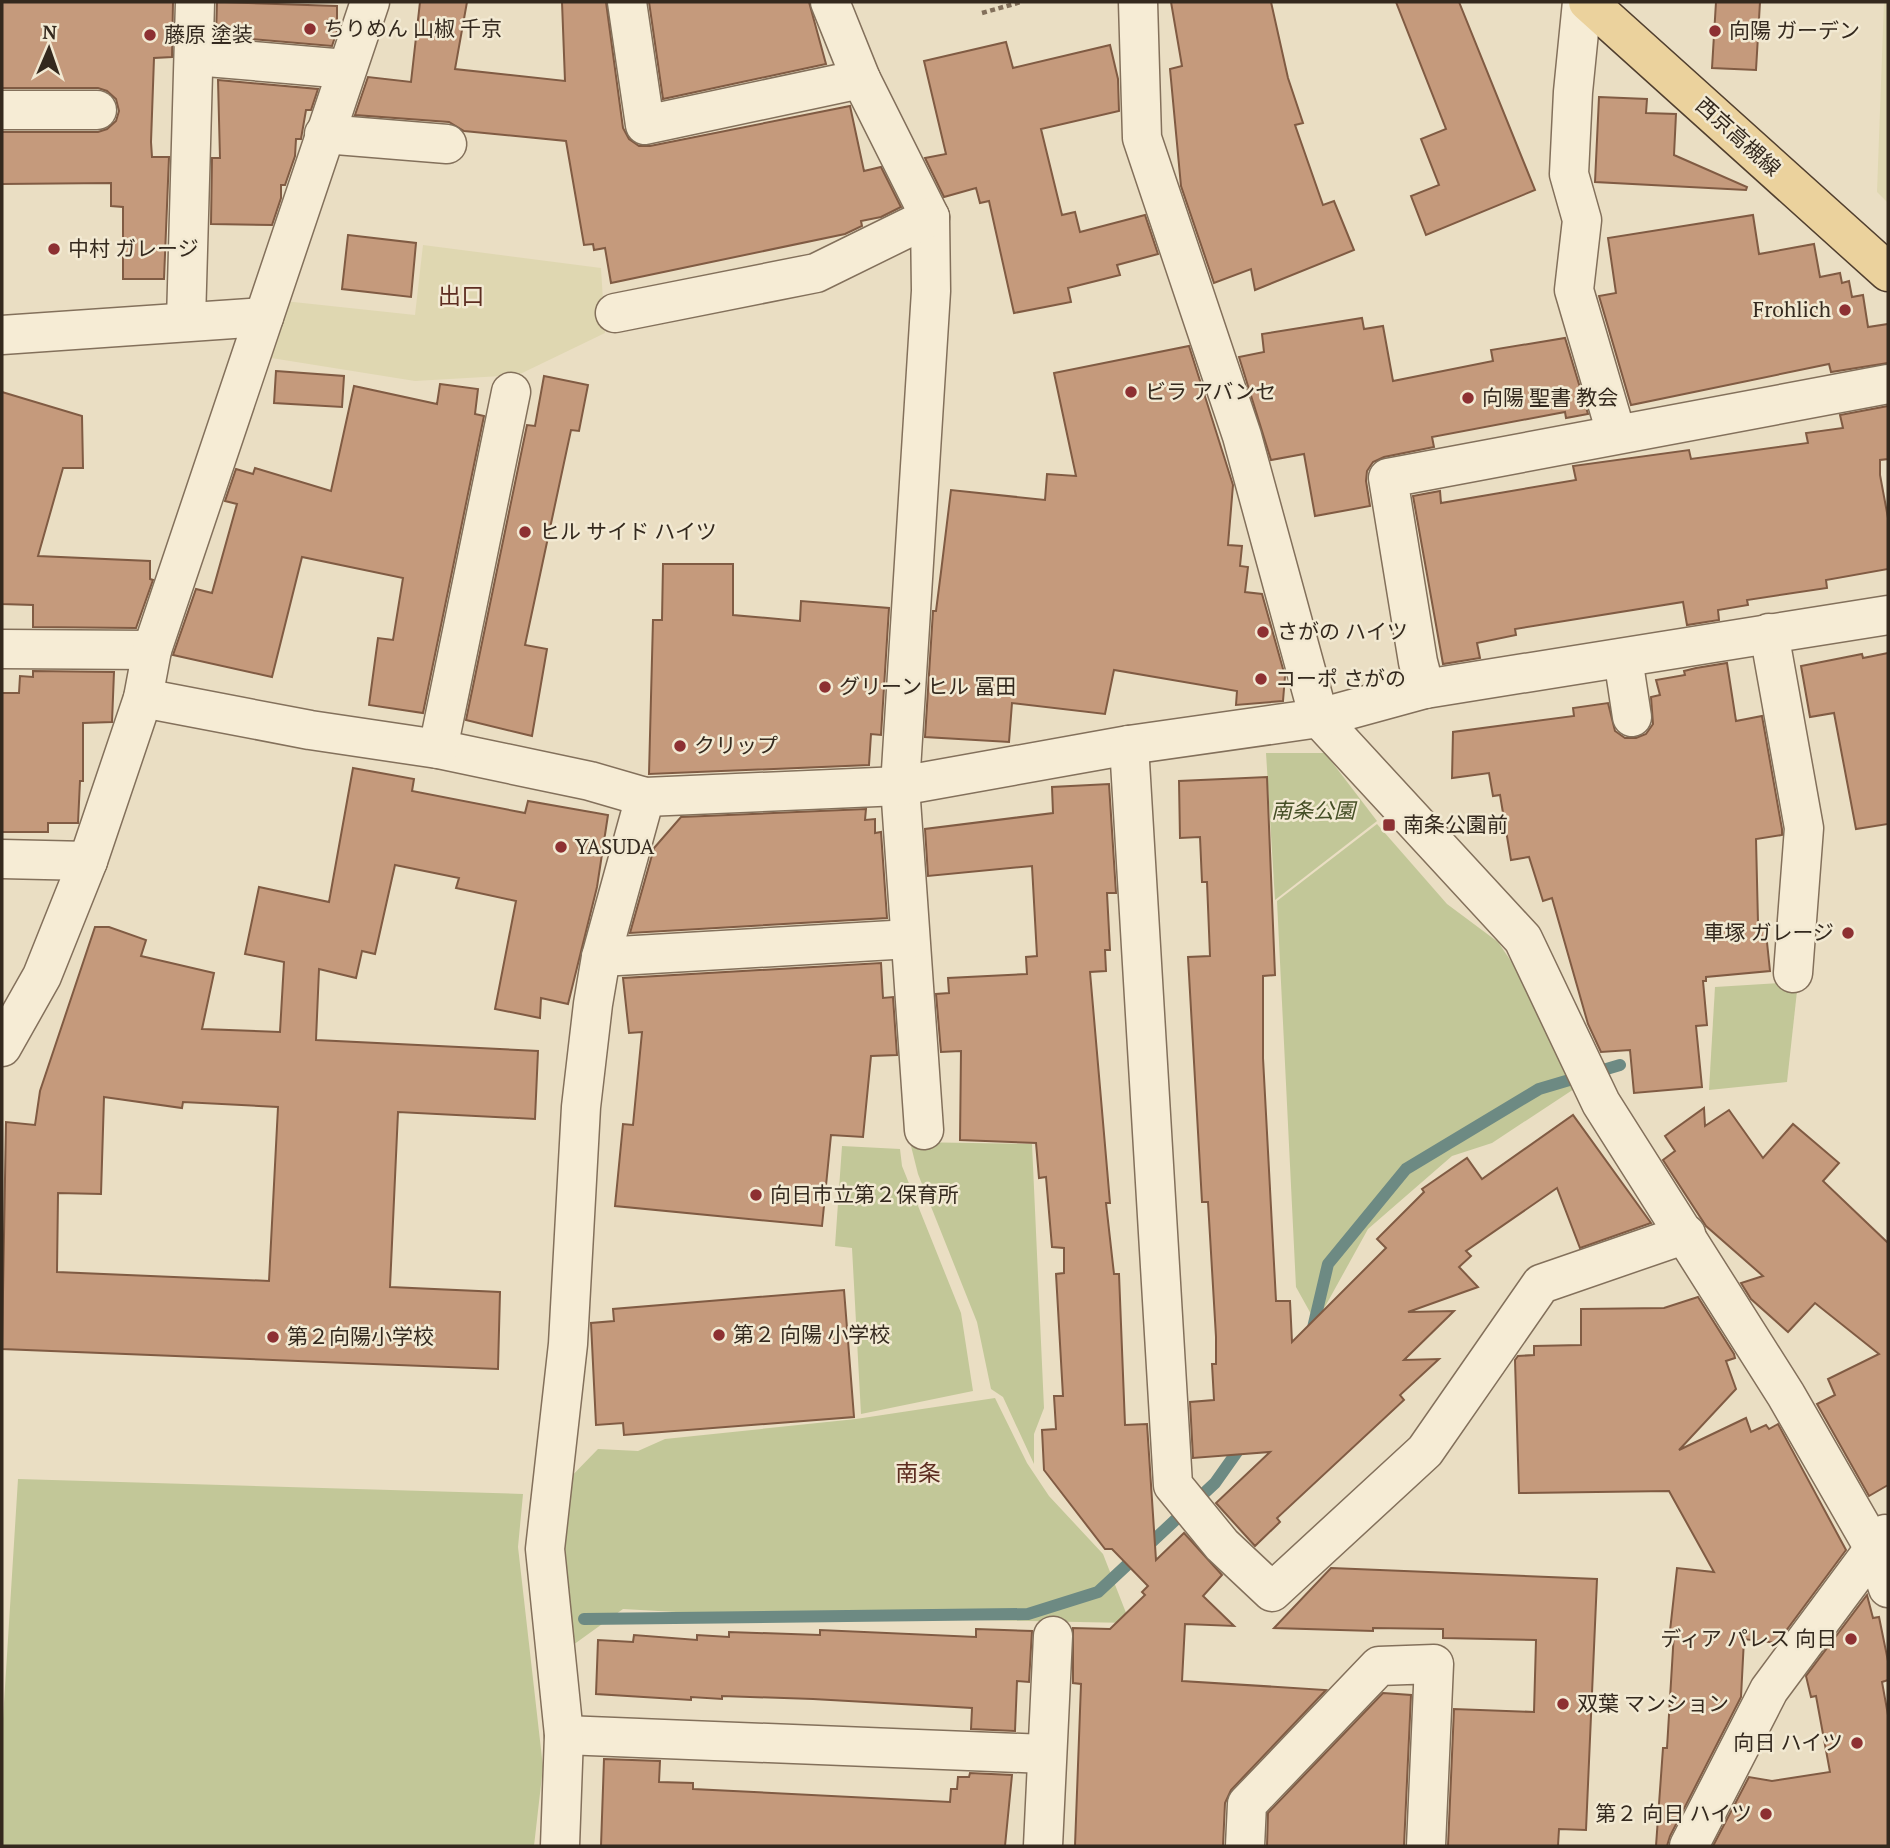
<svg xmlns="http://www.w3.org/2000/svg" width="1890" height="1848" font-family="'PT Serif','Noto Sans JP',serif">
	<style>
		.farmland { fill: #dfd7b1 }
		.green { fill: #c2c798 }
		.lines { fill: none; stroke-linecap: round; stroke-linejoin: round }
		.stream { stroke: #6d8a83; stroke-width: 12 }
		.building { fill: #c59a7c; stroke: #805b43; stroke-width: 2; fill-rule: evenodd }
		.minor-casing { stroke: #83705b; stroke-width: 41 }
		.major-casing { stroke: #513f2f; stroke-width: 41 }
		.path { stroke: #83705b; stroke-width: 4.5; stroke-dasharray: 5 3.5; stroke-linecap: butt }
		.minor { stroke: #f6ecd5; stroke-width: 38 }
		.major { stroke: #ebd29d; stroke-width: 38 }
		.poi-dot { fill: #8d3032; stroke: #f2e9d2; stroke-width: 2.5 }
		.labels { text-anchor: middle; stroke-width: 5; stroke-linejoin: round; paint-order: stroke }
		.poi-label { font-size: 21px; fill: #34291e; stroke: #f2e9d2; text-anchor: start }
		.street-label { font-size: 21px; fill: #34291e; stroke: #f2e9d2 }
		.park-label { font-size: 21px; font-style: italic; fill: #454f26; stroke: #f2e9d2 }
		.neighbourhood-label { font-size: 23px; fill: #5d2d21; stroke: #f2e9d2 }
	</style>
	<rect width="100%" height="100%" fill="#eadec3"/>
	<g class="farmland">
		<polygon points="1884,2 1888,2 1888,203 1877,192"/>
		<polygon points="423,245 601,268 605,333 518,375 415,381 265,357 284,301 415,315"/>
	</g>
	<g class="green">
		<polygon points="1266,753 1325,753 1377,821 1275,900"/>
		<polygon points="1377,824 1447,904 1498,942 1532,992 1574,1089 1492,1143 1452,1156 1368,1229 1316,1323 1296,1287 1277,901"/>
		<polygon points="1798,982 1787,1082 1709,1090 1715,987"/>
		<polygon points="910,1142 1032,1144 1044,1408 1034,1434 1034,1464 1003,1397 991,1389 977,1322 918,1174"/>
		<polygon points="842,1146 900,1149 902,1166 961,1313 973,1391 861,1414 852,1248 835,1246"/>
		<polygon points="995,1398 1027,1463 1049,1496 1103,1554 1130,1623 729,1615 623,1609 573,1645 562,1552 562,1486 598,1449 638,1451 665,1439 856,1419"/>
		<polygon points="18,1479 523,1494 518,1547 543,1767 534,1846 2,1846 2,1735"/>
	</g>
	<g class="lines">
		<g class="stream">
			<polyline points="1312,1332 1328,1264 1406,1169 1539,1089 1620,1065"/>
			<polyline points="584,1619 1028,1614 1098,1592 1215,1483 1244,1442"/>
		</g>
	</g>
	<g class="building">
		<polygon points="2,2 173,2 172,57 154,58 151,142 152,157 169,157 164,279 123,279 123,207 111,206 111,183 2,184 2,132 98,132 107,129 116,121 119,111 116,99 107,91 98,88 2,88"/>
		<polygon points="217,2 337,6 337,31 332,46 216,36"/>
		<polygon points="420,2 467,2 455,69 565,81 562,2 606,2 623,128 629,139 639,146 650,146 850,106 864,171 881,167 901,207 881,217 861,221 862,226 845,234 611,283 605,248 594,250 593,244 584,245 566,141 464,131 449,122 355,115 368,77 411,82"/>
		<polygon points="649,2 809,2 826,64 663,99"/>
		<polygon points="1171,2 1271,2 1288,78 1303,123 1295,125 1323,205 1334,201 1354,250 1255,290 1251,269 1214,283 1181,186 1170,69 1182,66"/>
		<polygon points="1396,2 1459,2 1535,190 1426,235 1411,196 1439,185 1421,139 1446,129"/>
		<polygon points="1716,2 1760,2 1756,70 1712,68"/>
		<polygon points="1006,42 1013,68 1110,45 1118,79 1119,111 1041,129 1062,215 1075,212 1080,232 1145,215 1158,254 1117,265 1120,275 1068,288 1071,302 1014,313 989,201 980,203 976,188 944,197 925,158 946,154 924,61"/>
		<polygon points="218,80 318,89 311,110 306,110 301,139 296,139 295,156 285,185 281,185 281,198 272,225 211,224 212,158 220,158"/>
		<polygon points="1599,97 1647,99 1646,113 1676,114 1674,155 1747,187 1746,190 1595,182"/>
		<polygon points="1753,215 1759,254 1814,244 1820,277 1840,273 1842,283 1849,281 1852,297 1863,295 1868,327 1888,324 1888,363 1831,372 1829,364 1631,405 1599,296 1616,293 1608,238"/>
		<polygon points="348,235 416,243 411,297 342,289"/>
		<polygon points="1362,318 1364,329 1383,326 1393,381 1493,361 1491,350 1565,338 1588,414 1566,418 1565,412 1432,437 1434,447 1384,457 1373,462 1367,471 1366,481 1370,506 1315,516 1304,454 1271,460 1239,357 1264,352 1262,334"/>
		<polygon points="1189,346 1233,485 1228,545 1242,546 1240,566 1248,567 1245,592 1262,594 1285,676 1283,701 1236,705 1237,691 1114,670 1105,714 1012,703 1009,742 925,737 933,611 936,611 941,572 951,490 1045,500 1047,474 1076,476 1054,373"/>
		<polygon points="276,371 344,376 342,407 274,403"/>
		<polygon points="544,376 588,385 579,431 571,430 525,645 547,649 532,736 466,720 527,425 535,426"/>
		<polygon points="440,384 478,389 475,414 484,416 423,713 369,705 378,638 393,640 403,578 302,557 272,677 173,655 196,589 212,593 237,504 225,501 236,469 253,474 255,468 331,491 354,386 437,404"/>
		<polygon points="2,392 82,416 83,468 63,468 38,556 150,561 150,579 153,580 136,628 33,627 33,605 2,604"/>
		<polygon points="1888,406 1888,459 1880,460 1880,475 1888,518 1888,569 1826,580 1827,588 1747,600 1748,605 1718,610 1719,620 1687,625 1683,602 1515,629 1516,635 1477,643 1480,658 1443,664 1413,496 1440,491 1441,503 1576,480 1573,466 1689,450 1691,459 1808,443 1806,433 1843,428 1840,415"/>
		<polygon points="663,564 733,564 733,615 800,621 801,601 889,608 881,735 871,734 869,765 649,774 653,620 662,620"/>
		<polygon points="1888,653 1888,824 1856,829 1834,713 1810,717 1801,666 1862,654 1863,658"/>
		<polygon points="1727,663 1736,721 1762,716 1782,829 1782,835 1756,839 1758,923 1765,923 1770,971 1706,977 1706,981 1703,981 1707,1025 1696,1026 1702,1087 1634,1093 1630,1050 1601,1052 1588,1024 1552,898 1543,901 1529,857 1511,860 1500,795 1493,796 1489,773 1452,778 1453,732 1574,716 1573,708 1608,703 1615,731 1625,738 1636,738 1646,734 1653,724 1651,697 1660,695 1656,680 1685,675 1684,671 1696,668"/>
		<polygon points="33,671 114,672 112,722 83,723 83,781 80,781 78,823 48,823 48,832 2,832 2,693 19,693 20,676 33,677"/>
		<path d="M353,768L414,779L412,791L525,813L528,801L608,815L597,887L568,1004L541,998L540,1018L495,1009L516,901L456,888L459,878L395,865L375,954L362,951L356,978L319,969L316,1040L538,1051L535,1119L398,1112L390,1287L500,1292L498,1369L2,1349L6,1122L35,1125L40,1091L95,927H109L146,940L141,956L214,973L202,1029L280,1032L284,962L245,954L259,887L329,902ZM104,1097L182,1108L183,1102L278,1107L269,1281L57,1272L58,1193L101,1194Z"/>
		<polygon points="1267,777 1275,975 1263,976 1263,1058 1276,1301 1290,1301 1292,1342 1386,1248 1377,1239 1424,1192 1422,1189 1467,1158 1482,1179 1573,1115 1651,1223 1580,1248 1557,1188 1466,1251 1471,1256 1459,1267 1478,1287 1408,1312 1454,1311 1404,1360 1439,1359 1400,1395 1404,1400 1277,1518 1280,1522 1255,1546 1216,1503 1270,1452 1193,1458 1190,1402 1214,1400 1212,1364 1216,1364 1216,1337 1208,1202 1202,1202 1188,957 1210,956 1207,882 1202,882 1200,837 1180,838 1179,781"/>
		<polygon points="1109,784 1116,893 1107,893 1110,950 1105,950 1106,971 1090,972 1110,1203 1106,1203 1114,1274 1119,1274 1125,1425 1147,1424 1156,1560 1184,1533 1222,1575 1203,1596 1234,1626 1185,1624 1182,1681 1326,1690 1231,1790 1225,1803 1223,1846 1075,1846 1081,1684 1073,1683 1073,1628 1110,1629 1145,1595 1142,1592 1148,1586 1112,1549 1105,1549 1044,1470 1042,1430 1056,1429 1054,1396 1063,1396 1056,1274 1064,1273 1064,1248 1052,1247 1046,1177 1039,1178 1036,1143 960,1140 961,1051 941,1052 936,994 949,993 948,978 1027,974 1026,957 1037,956 1032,866 928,876 925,829 1053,813 1052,787"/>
		<polygon points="866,809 865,820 875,819 875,833 881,832 887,918 630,933 654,848 681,817"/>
		<polygon points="881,963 883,998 893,997 897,1055 871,1056 863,1137 831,1135 822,1226 615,1206 623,1124 633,1125 642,1032 629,1033 623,978"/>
		<polygon points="1704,1108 1705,1126 1729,1110 1763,1158 1793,1124 1839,1163 1823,1181 1888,1243 1888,1485 1869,1496 1817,1404 1835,1395 1828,1379 1879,1354 1815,1303 1788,1332 1751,1299 1741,1283 1763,1276 1706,1226 1663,1160 1675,1151 1665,1136"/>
		<polygon points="844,1290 854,1417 624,1435 623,1423 596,1425 591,1323 614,1321 613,1309"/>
		<polygon points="1698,1297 1734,1354 1735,1358 1726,1361 1736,1389 1679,1450 1746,1418 1751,1432 1766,1425 1769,1429 1778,1424 1846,1550 1777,1643 1744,1639 1741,1697 1670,1836 1667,1846 1656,1846 1663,1748 1667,1748 1674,1632 1670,1631 1677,1568 1714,1572 1669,1491 1519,1493 1515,1360 1518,1356 1534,1355 1534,1346 1581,1345 1581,1309 1664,1308"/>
		<polygon points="1331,1568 1597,1579 1586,1830 1559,1829 1558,1846 1448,1846 1454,1709 1534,1712 1536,1640 1443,1638 1443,1629 1373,1628 1373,1631 1274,1628"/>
		<polygon points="1867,1595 1873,1618 1879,1617 1888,1661 1888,1680 1882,1682 1888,1715 1888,1846 1713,1846 1749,1777 1772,1781 1830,1772 1816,1696 1811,1697 1806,1676"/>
		<polygon points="976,1629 1032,1631 1029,1682 1017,1681 1015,1731 971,1729 972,1708 813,1699 722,1696 722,1699 691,1697 691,1700 596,1694 598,1640 633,1642 634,1635 697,1640 697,1635 729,1637 729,1632 820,1635 820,1630 976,1637"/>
		<polygon points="1383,1693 1411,1695 1404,1846 1267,1846 1268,1813"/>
		<polygon points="604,1759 660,1761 659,1782 693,1783 693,1789 950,1802 951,1789 957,1789 958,1777 969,1777 970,1773 1012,1775 1005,1846 601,1846"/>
	</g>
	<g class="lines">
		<g class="minor-casing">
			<g id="minor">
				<polyline points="627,2 645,125 861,79"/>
				<polyline points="830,2 861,79 930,217 931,291 900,786 924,1130"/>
				<polyline points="1138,2 1142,138 1242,436 1319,718 1523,939 1601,1103 1786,1395 1875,1550 1888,1588"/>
				<polyline points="1582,2 1573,92 1569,174 1582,220 1574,290 1616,433"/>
				<polyline points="195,56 346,69"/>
				<polyline points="2,110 97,110"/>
				<polyline points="324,134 447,144"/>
				<polyline points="615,313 816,273 930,217"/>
				<polyline points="186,321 195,2"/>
				<polyline points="2,335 264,317"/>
				<polyline points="1769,633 1804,828 1793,973"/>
				<polyline points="2,649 152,650"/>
				<polyline points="1623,658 1632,717"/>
				<polyline points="1425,689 1418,662 1388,478 1888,384"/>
				<polyline points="143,698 310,730 438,749 590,781 645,797 900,786 1129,745 1319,718 1425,689 1888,615"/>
				<polyline points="1129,745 1173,1485 1222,1545 1272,1592 1425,1451 1541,1284 1686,1234"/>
				<polyline points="438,749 511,392"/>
				<polyline points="2,859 88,861"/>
				<polyline points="601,957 910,939"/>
				<polyline points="2,1047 42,976 88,861 143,698 152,650 370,2"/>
				<polyline points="564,1735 1045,1754"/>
				<polyline points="560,1846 564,1735 545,1549 568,1344 581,1107 593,1004 601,957 645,797"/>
				<polyline points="1043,1846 1053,1636"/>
				<polyline points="1245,1846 1247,1804 1379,1666 1434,1664 1426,1846"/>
				<polyline points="1689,1846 1769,1690 1885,1534"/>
			</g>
		</g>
		<g class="major-casing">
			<polyline id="major" points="1588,2 1888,272"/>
		</g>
		<polyline class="path" points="982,13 1021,2"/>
		<use href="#minor" class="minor"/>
		<use href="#major" class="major"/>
	</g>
	<g class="poi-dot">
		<circle cx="310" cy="29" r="7"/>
		<circle cx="1715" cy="31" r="7"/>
		<circle cx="150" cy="35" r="7"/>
		<circle cx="54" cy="249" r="7"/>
		<circle cx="1845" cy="310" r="7"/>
		<circle cx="1131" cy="392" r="7"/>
		<circle cx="1468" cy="398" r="7"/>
		<circle cx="525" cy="532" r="7"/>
		<circle cx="1263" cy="632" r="7"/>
		<circle cx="1261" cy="679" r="7"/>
		<circle cx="825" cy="687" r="7"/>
		<circle cx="680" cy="746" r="7"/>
		<rect x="1382" y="818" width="14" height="14" rx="3.5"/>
		<circle cx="561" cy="847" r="7"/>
		<circle cx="1848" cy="933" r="7"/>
		<circle cx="756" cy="1195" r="7"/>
		<circle cx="719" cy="1335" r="7"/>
		<circle cx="273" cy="1337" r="7"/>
		<circle cx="1851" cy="1639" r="7"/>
		<circle cx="1563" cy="1704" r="7"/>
		<circle cx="1857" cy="1743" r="7"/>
		<circle cx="1766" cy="1814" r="7"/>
	</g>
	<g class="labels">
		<g class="poi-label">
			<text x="324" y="36">ちりめん 山椒 千京</text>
			<text x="1729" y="38">向陽 ガーデン</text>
			<text x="164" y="42">藤原 塗装</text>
			<text x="68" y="256">中村 ガレージ</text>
			<text x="1831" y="317" text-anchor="end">Frohlich</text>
			<text x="1145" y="399">ビラ アバンセ</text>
			<text x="1482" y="405">向陽 聖書 教会</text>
			<text x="539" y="539">ヒル サイド ハイツ</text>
			<text x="1277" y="639">さがの ハイツ</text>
			<text x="1275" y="686">コーポ さがの</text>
			<text x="839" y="694">グリーン ヒル 冨田</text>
			<text x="694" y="753">クリップ</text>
			<text x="1403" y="832">南条公園前</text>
			<text x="575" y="854">YASUDA</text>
			<text x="1834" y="940" text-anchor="end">車塚 ガレージ</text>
			<text x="770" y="1202">向日市立第２保育所</text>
			<text x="733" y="1342">第２ 向陽 小学校</text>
			<text x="287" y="1344">第２向陽小学校</text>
			<text x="1837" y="1646" text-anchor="end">ディア パレス 向日</text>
			<text x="1577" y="1711">双葉 マンション</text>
			<text x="1843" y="1750" text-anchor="end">向日 ハイツ</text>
			<text x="1752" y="1821" text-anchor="end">第２ 向日 ハイツ</text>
		</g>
		<g class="street-label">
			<text transform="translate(1738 137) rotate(42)" y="7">西京高槻線</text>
		</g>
		<g class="park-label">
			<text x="1313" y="818">南条公園</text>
		</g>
		<g class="neighbourhood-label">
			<text x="461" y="304">出口</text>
			<text x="918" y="1481">南条</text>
		</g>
	</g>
	<rect width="1890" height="1848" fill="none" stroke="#34291e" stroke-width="7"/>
	<g transform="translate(49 49) rotate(2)" stroke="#f2e9d2" stroke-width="5" paint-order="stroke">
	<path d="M0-5L12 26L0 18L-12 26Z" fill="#34291e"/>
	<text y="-10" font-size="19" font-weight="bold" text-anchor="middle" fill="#34291e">N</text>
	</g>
</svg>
